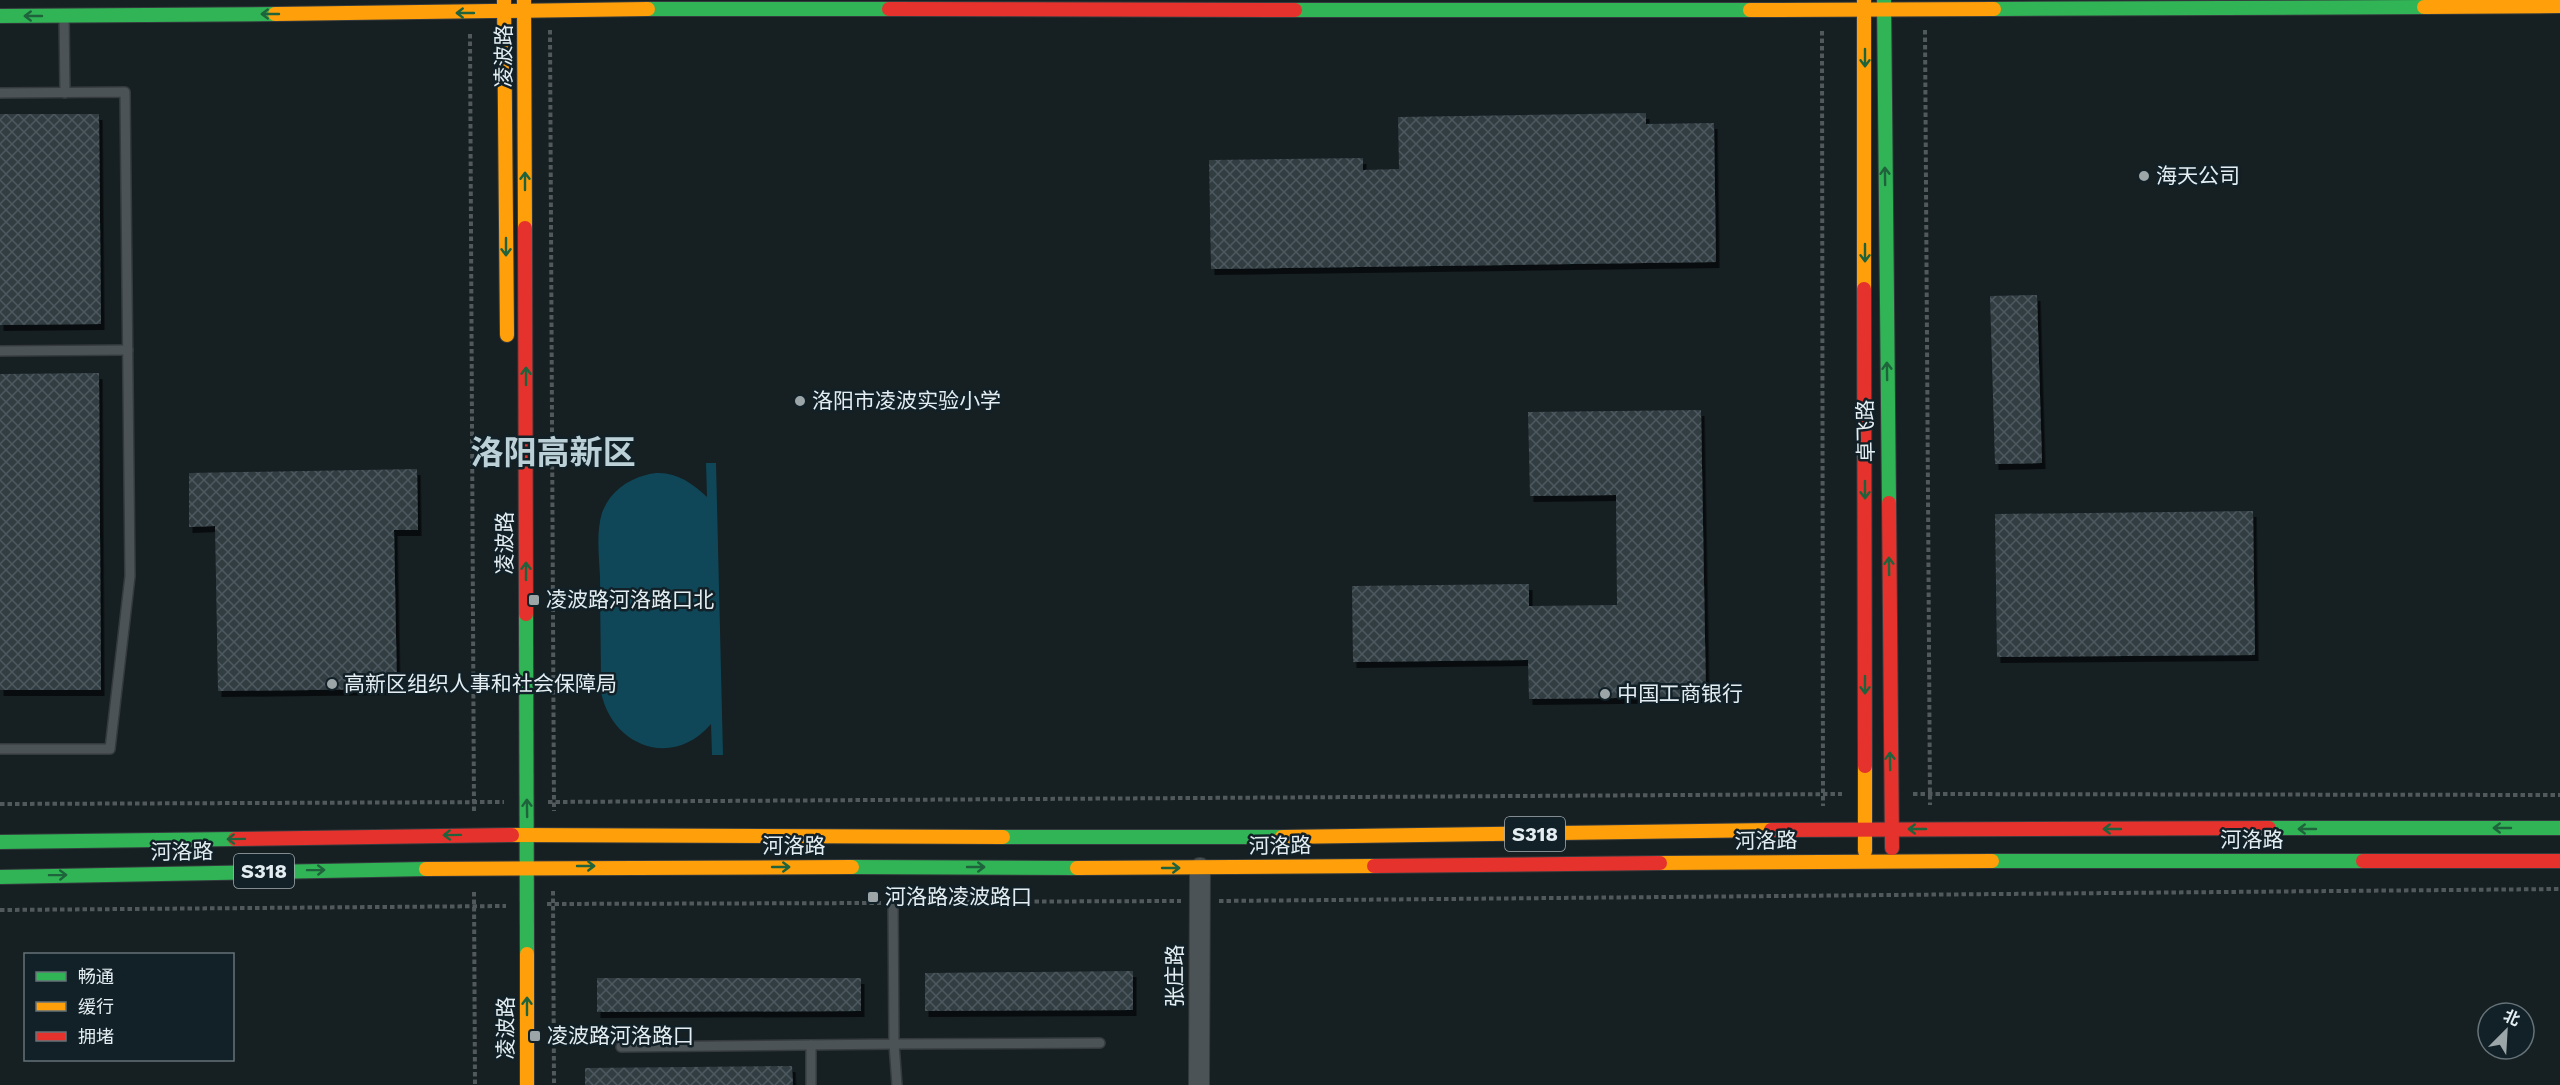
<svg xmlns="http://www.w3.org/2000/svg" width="2560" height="1085" font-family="'Work Sans','Noto Sans SC',sans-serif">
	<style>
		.grass { fill: #0f4758 }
		.building { fill: url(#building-cross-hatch); filter: url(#shadow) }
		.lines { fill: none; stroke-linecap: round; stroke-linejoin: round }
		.lane-casing { stroke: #343a3d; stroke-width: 12 }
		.street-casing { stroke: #343a3d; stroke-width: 22 }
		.fast-casing { stroke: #343a3d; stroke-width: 16 }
		.slow-casing { stroke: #343a3d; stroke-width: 16 }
		.jam-casing { stroke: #343a3d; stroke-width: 16 }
		.path { stroke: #52595c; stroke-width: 4; stroke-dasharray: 4.5 3; stroke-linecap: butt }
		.lane { stroke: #4c5356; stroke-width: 9 }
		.street { stroke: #4c5356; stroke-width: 20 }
		.fast { stroke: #30b455; stroke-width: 14 }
		.slow { stroke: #ff9f0a; stroke-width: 14 }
		.jam { stroke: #e5322d; stroke-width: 14 }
		.oneway { stroke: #1f633c }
		.poi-dot { fill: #9ca6a9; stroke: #112127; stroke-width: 2 }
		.labels { text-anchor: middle; stroke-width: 5; stroke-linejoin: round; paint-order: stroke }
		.shield { fill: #112127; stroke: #a5b0b5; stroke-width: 1.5 }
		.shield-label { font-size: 20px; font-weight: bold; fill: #e4eef2 }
		.street-label { font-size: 21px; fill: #e4eef2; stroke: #112127 }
		.poi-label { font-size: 21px; fill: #e4eef2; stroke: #112127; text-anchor: start }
		.town-label { font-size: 33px; font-weight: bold; fill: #bcd0d8; stroke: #112127 }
	</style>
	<defs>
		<pattern id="building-cross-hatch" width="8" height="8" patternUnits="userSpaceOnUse" patternTransform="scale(1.5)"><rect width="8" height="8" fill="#303d43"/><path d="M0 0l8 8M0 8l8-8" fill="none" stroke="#4e595f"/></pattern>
		<filter id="shadow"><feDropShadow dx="3.5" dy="6" stdDeviation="0" flood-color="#0009"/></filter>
	</defs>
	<rect width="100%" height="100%" fill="#161f22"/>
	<path class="grass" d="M706,463H716L723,755H712L711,724C673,769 612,747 601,692C601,653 600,615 600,577C599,556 596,532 602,513C609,493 626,480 646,475C670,468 690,481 707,497Z"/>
	<g class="building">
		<polygon points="1646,113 1646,124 1714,123 1716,262 1211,269 1209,160 1363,158 1363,170 1399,169 1398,117"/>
		<polygon points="0,114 99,114 101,324 0,325"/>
		<polygon points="2037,295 2042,463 1995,464 1990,296"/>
		<polygon points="99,373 101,690 0,690 0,374"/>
		<polygon points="1701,410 1706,697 1529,699 1528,660 1353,662 1352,586 1529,584 1529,606 1617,605 1616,495 1530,496 1528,412"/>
		<polygon points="417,469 418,530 394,530 397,689 218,691 215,526 189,527 189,473"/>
		<polygon points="2253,511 2255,655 1997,657 1995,514"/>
		<polygon points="1133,971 1133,1010 925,1011 925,973"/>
		<polygon points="597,978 861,978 861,1011 597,1012"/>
		<polygon points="792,1066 793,1085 585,1085 585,1068"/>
	</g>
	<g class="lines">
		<g class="lane-casing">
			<g id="lane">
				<polyline points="64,17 65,93"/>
				<polyline points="0,93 125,92 130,576 110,749 0,749"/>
				<polyline points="0,351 128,350"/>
				<polyline points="811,1045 811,1085"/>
				<polyline points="621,1047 894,1044 893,902"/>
				<polyline points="897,1085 894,1044 1100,1043"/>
			</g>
		</g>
		<g class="street-casing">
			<polyline id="street" points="1199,1085 1200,868"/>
		</g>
		<g class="fast-casing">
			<g id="fast">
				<polyline points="1884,0 1889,503"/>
				<polyline points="648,9 889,9"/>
				<polyline points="1994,9 2424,7"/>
				<polyline points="1295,10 1750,10"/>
				<polyline points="0,16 275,14"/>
				<polyline points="526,614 527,954"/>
				<polyline points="2269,828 2560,828"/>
				<polyline points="1003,837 1282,837"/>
				<polyline points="0,842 235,839"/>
				<polyline points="1992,861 2363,861"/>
				<polyline points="852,867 1077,868"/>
				<polyline points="0,877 426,869"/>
			</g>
		</g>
		<g class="slow-casing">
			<g id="slow">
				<polyline points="504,0 507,335"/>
				<polyline points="524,0 525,228"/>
				<polyline points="1864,0 1864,289"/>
				<polyline points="2424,7 2560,6"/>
				<polyline points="1750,10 1994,9"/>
				<polyline points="275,14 648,9"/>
				<polyline points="1865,766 1865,851"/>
				<polyline points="512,835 1003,837"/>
				<polyline points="1282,837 1771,830"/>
				<polyline points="1660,863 1992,861"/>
				<polyline points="1077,868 1374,866"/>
				<polyline points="426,869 852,867"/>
				<polyline points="527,954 527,1085"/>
			</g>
		</g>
		<g class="jam-casing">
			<g id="jam">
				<polyline points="889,9 1295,10"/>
				<polyline points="525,228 526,614"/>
				<polyline points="1864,289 1865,766"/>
				<polyline points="1889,503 1892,848"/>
				<polyline points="1771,830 2269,828"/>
				<polyline points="235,839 512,835"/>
				<polyline points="2363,861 2560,861"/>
				<polyline points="1374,866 1660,863"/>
			</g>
		</g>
		<g class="path">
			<polyline points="550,30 554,811"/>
			<polyline points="1925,30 1930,805"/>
			<polyline points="1822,31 1823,806"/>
			<polyline points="470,34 474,812"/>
			<polyline points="1913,794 2560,795"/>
			<polyline points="548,802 1842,794"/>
			<polyline points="0,804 504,802"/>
			<polyline points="553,891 554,1085"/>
			<polyline points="474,892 475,1085"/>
			<polyline points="1219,901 2560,889"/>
			<polyline points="907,902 1181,901"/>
			<polyline points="547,904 881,903"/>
			<polyline points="0,910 506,906"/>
		</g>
		<use href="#lane" class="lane"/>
		<use href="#street" class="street"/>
		<use href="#fast" class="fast"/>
		<use href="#slow" class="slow"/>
		<use href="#jam" class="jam"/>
	</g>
	<defs><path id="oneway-shaft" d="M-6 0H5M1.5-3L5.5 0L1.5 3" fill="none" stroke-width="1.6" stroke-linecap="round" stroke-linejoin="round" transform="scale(1.5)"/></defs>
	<g class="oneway">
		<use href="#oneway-shaft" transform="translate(465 13) rotate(180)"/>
		<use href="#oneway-shaft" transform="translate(270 14) rotate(180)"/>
		<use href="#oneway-shaft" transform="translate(33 16) rotate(180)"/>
		<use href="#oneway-shaft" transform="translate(1865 58) rotate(90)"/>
		<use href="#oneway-shaft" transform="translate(1885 176) rotate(-91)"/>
		<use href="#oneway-shaft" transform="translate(525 181) rotate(-90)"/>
		<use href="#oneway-shaft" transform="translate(506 247) rotate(90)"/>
		<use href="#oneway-shaft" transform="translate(1865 253) rotate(90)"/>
		<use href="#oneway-shaft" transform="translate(1887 371) rotate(-91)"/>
		<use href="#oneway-shaft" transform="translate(526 376) rotate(-90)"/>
		<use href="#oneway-shaft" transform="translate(1865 490) rotate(90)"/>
		<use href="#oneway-shaft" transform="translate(1889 566) rotate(-91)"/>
		<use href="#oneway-shaft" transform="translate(526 571) rotate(-90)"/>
		<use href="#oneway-shaft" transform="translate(1865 685) rotate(90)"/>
		<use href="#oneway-shaft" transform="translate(1890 761) rotate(-91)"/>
		<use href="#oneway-shaft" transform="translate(527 808) rotate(-91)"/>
		<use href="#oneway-shaft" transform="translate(2502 828) rotate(180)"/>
		<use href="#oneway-shaft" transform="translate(1917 829) rotate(180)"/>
		<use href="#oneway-shaft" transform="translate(2112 829) rotate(180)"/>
		<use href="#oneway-shaft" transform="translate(2307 829) rotate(180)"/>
		<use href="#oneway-shaft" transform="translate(452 835) rotate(179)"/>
		<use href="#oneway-shaft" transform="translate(236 839) rotate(179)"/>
		<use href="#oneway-shaft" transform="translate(586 866)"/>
		<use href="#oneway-shaft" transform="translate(781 867)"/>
		<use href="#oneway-shaft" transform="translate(976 867)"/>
		<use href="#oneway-shaft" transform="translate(1171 868)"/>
		<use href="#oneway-shaft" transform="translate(316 870) rotate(-1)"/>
		<use href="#oneway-shaft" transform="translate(58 875) rotate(-1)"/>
		<use href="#oneway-shaft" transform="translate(527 1006) rotate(-90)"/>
	</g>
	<g class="poi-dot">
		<circle cx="2144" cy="176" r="6"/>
		<circle cx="800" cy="401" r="6"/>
		<rect x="528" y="594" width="12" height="12" rx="3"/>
		<circle cx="332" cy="684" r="6"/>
		<circle cx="1605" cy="694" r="6"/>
		<rect x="867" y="891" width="12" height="12" rx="3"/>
		<rect x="529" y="1030" width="12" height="12" rx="3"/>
	</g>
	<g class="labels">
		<g class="shield">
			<rect x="1505" y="817" width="60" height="34" rx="4.5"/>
			<rect x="234" y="854" width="60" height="34" rx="4.5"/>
		</g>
		<g class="shield-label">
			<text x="1535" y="841">S318</text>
			<text x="264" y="878">S318</text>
		</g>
		<g class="street-label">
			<text transform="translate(504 56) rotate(-90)" y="7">凌波路</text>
			<text transform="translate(1866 431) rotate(-91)" y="7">卓飞路</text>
			<text transform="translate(505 543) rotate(-90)" y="7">凌波路</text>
			<text x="2252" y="847">河洛路</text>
			<text transform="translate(1766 841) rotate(-1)" y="7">河洛路</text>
			<text x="794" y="853">河洛路</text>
			<text transform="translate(1280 846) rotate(-1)" y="7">河洛路</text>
			<text transform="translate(182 852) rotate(-1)" y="7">河洛路</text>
			<text transform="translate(1175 976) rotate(-90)" y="7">张庄路</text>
			<text transform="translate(506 1028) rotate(-90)" y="7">凌波路</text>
		</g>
		<g class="poi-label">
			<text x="2156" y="183">海天公司</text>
			<text x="812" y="408">洛阳市凌波实验小学</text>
			<text x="546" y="607">凌波路河洛路口北</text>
			<text x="344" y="691">高新区组织人事和社会保障局</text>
			<text x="1617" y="701">中国工商银行</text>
			<text x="885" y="904">河洛路凌波路口</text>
			<text x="547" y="1043">凌波路河洛路口</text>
		</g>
		<g class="town-label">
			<text x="553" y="464">洛阳高新区</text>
		</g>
	</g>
	<rect x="24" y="953" width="210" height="108" fill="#112127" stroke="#657378" stroke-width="1.5"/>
	<rect x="36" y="972" width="30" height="9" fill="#30b455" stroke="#657378" stroke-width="1.5"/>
	<text x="78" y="983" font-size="18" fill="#e4eef2">畅通</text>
	<rect x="36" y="1002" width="30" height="9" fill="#ff9f0a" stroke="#657378" stroke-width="1.5"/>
	<text x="78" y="1013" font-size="18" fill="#e4eef2">缓行</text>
	<rect x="36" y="1032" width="30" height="9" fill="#e5322d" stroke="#657378" stroke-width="1.5"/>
	<text x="78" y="1043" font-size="18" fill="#e4eef2">拥堵</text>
	<g transform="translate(2506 1031) rotate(24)"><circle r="28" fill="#112127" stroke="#657378" stroke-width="1.5"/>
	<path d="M0-4.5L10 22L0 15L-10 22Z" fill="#9ca6a9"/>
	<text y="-9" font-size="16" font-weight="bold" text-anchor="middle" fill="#e4eef2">北</text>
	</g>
</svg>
